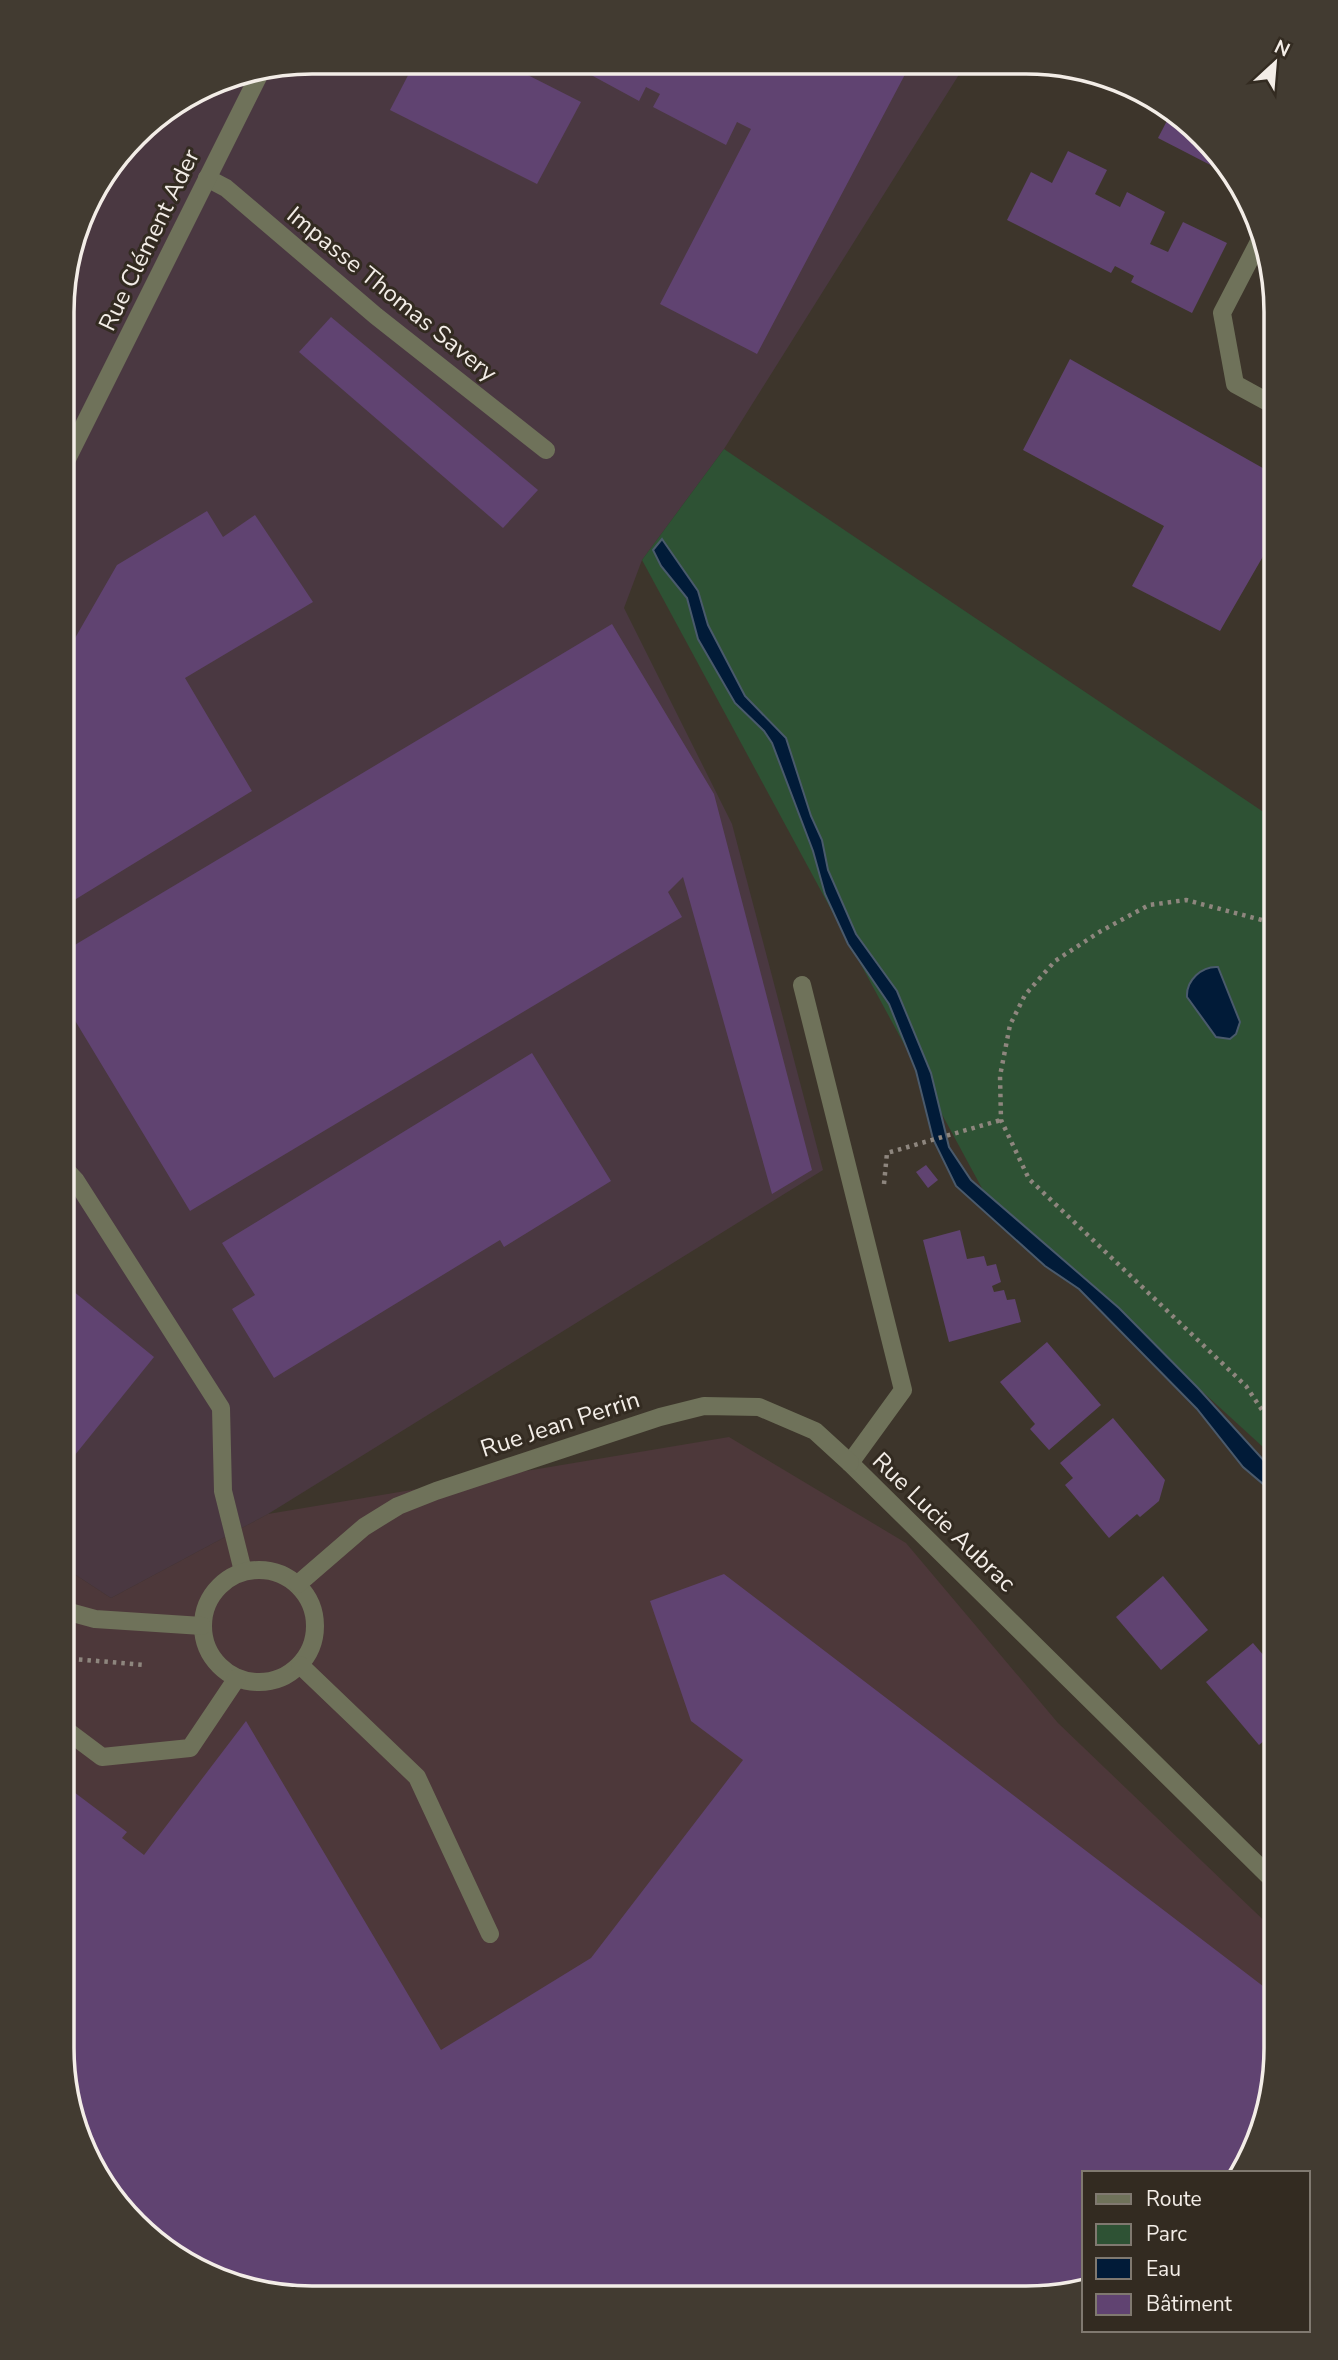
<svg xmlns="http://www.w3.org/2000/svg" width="1338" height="2360" font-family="'Nunito Sans',sans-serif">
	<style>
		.commercial { fill: #4d383a }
		.industrial { fill: #4a3841 }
		.green { fill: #2e5234 }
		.water { fill: #011b38; stroke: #4a5a6c; stroke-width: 2 }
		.building { fill: #604371 }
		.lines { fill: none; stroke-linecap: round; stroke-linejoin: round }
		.path { stroke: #8e867e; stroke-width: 4.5; stroke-dasharray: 3.5 5; stroke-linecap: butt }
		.minor { stroke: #6f725a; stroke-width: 18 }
		.labels { text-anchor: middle; stroke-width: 6; stroke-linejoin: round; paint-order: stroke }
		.street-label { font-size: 24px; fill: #f3ede7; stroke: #332b21 }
		.rim { fill: none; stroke: #f3ede7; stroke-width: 3.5 }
	</style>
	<rect width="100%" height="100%" fill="#3d352b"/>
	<polygon class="commercial" points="729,1437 906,1543 1058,1723 1276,1932 1276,2065 1258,2144 1084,2173 1084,2289 1026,2299 159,2247 113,2200 75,2129 61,2048 62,1566 111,1598 268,1514"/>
	<polygon class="industrial" points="312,61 965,65 724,449 642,560 624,608 732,824 823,1170 268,1514 111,1598 62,1566 63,279 87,201 146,124 216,80"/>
	<polygon class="green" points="724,449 1277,821 1276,1459 984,1192 642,560"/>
	<g class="water">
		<polygon points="662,539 698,591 708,625 745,696 786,738 811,816 822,840 828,870 856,934 897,991 931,1073 949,1147 971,1180 1119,1308 1198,1388 1276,1474 1276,1495 1243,1467 1197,1409 1079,1289 1045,1266 956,1186 933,1139 916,1071 889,1004 848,944 825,894 813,851 772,743 764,731 735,703 698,639 687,598 661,566 653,550"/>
		<path d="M1218,967L1240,1022L1236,1034L1230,1039L1216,1037L1187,997C1186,980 1202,966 1218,967Z"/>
	</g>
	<g class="building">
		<polygon points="415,62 502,62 581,102 537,184 390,110"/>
		<polygon points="569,63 910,65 757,354 660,304 751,129 737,122 726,145 653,107 660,94 646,87 639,101"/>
		<polygon points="1171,113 1191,123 1224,172 1158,138"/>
		<polygon points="1068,151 1107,170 1095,194 1120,207 1127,192 1165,212 1150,244 1168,252 1183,222 1227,243 1192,313 1131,282 1134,276 1115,266 1111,273 1007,220 1031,172 1052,183"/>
		<polygon points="331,317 538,490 503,528 299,352"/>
		<polygon points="1070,359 1277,476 1277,532 1220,631 1132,586 1164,526 1023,450"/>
		<polygon points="207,511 223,537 255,515 313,602 185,678 252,791 63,907 63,659 117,565"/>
		<polygon points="612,624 714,794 812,1170 772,1194 683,877 668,892 682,917 190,1211 62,999 63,952"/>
		<polygon points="532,1053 611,1181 504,1247 500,1240 274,1378 232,1309 255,1295 222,1243"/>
		<polygon points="926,1165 938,1180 928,1188 916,1172"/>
		<polygon points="960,1230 967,1259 984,1256 987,1266 996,1264 1001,1282 992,1286 994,1292 1004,1290 1007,1300 1015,1299 1021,1322 949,1342 923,1240"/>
		<polygon points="62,1282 154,1357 62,1471"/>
		<polygon points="1047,1342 1101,1405 1049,1450 1030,1429 1035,1424 1000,1382"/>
		<polygon points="1113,1418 1165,1480 1159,1501 1140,1517 1137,1514 1109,1538 1065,1485 1073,1478 1060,1463"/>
		<polygon points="724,1574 1276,1996 1276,2065 1258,2144 1241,2173 1084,2173 1084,2289 1026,2299 279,2297 159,2247 141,2229 145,2221 113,2200 75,2129 61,2048 62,1783 127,1832 122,1838 144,1855 246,1721 441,2050 591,1958 743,1760 691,1721 650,1601"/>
		<polygon points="1163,1576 1208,1630 1161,1670 1116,1617"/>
		<polygon points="1253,1643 1276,1670 1276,1731 1259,1745 1206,1682"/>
	</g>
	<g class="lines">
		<g class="path">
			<polyline points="884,1184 887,1153 1001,1120"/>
			<polyline points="1276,1431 1246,1386 1029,1179 1001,1120 1000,1076 1010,1025 1025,995 1055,961 1101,931 1149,905 1186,900 1277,924"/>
			<polyline points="62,1658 145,1665"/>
		</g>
		<g class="minor">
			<polyline points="207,178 226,188 376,316 546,450"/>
			<polyline points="1264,232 1222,313 1235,384 1277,407"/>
			<polyline points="63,467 261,71"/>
			<polyline points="802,985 903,1390 850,1463 1276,1883"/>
			<polyline points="62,1166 76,1181 221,1408 223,1491 243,1571"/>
			<circle cx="259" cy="1626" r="56"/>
			<polyline points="298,1584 364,1527 398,1506 436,1491 660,1417 704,1406 759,1407 815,1431 850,1463"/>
			<polyline points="62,1610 95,1619 202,1626"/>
			<polyline points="300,1665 417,1777 490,1934"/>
			<polyline points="62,1727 102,1757 190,1748 237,1678"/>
		</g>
	</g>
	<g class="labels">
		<g class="street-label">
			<text transform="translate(149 240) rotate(-64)" y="8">Rue Clément Ader</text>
			<text transform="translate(392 294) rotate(39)" y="8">Impasse Thomas Savery</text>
			<text transform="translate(560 1424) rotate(-18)" y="8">Rue Jean Perrin</text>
			<text transform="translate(944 1522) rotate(44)" y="8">Rue Lucie Aubrac</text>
		</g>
	</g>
	<path d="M0 0H1338V2360H0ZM312 74H1026A238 238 0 0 1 1264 312V2048A238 238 0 0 1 1026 2286H312A238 238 0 0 1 74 2048V312A238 238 0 0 1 312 74Z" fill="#423b31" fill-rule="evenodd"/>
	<path class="rim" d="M312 74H1026A238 238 0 0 1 1264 312V2048A238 238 0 0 1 1026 2286H312A238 238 0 0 1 74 2048V312A238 238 0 0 1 312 74Z"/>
	<rect x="1082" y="2171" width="228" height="161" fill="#332b21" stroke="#807970" stroke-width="2"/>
	<rect x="1096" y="2194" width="35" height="10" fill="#6f725a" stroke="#807970" stroke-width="2"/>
	<text x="1146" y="2206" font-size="21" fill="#f3ede7">Route</text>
	<rect x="1096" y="2224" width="35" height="21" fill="#2e5234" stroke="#807970" stroke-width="2"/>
	<text x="1146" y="2241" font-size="21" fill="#f3ede7">Parc</text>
	<rect x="1096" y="2258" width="35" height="21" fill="#011b38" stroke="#807970" stroke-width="2"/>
	<text x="1146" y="2276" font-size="21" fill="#f3ede7">Eau</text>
	<rect x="1096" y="2294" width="35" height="21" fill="#604371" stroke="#807970" stroke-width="2"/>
	<text x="1146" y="2311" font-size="21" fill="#f3ede7">Bâtiment</text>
	<g transform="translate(1275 63) rotate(26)" stroke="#332b21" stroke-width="5" paint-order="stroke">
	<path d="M0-5L12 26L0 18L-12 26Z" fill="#f3ede7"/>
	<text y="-10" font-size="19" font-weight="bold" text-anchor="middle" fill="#f3ede7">N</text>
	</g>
</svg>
